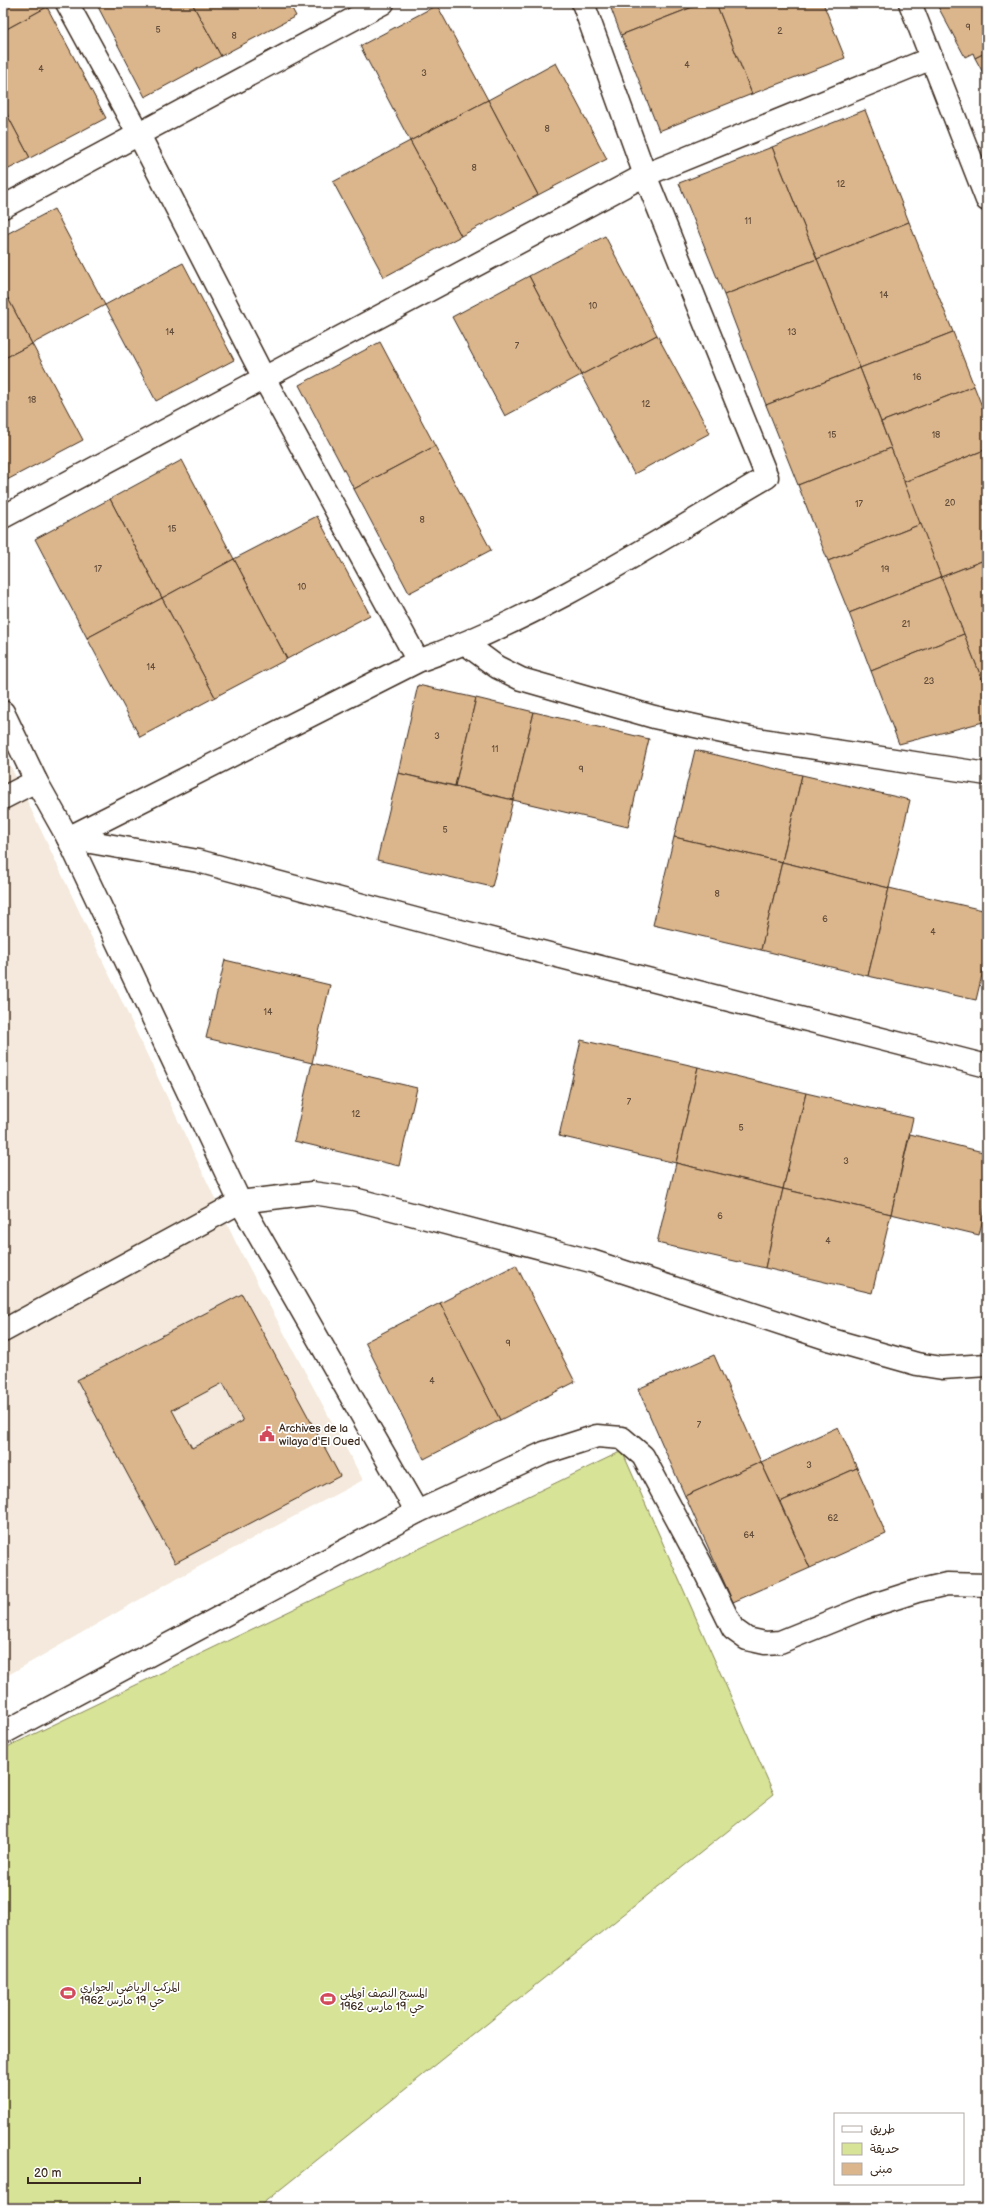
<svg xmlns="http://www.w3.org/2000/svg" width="990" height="2211" font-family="'Balsamiq Sans','Playpen Sans Arabic',sans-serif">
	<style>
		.built { fill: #f4e9dc }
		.green { fill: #d7e396; stroke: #89865a }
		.building { fill: #dbb68c; stroke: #3b2a1e; fill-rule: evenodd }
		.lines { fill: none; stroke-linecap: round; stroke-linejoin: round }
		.minor-casing { stroke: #3b2a1e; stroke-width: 25 }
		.minor { stroke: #fff; stroke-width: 22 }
		.labels { text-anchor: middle; stroke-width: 3.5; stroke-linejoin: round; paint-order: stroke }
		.number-label { font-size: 9px; fill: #634d3a }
		.poi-label { font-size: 11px; fill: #3b2a1e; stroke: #fff; text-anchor: start }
	</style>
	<rect width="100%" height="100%" fill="#fff"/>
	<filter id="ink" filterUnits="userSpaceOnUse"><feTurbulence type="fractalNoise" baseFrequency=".025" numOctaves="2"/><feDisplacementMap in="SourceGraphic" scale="8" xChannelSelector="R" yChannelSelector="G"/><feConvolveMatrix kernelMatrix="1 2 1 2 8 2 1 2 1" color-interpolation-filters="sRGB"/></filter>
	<g filter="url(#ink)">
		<polygon class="built" points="3,750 237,1245 363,1480 170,1582 3,1678"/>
		<polygon class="green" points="622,1451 774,1794 257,2208 3,2208 3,1749"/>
		<g class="building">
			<polygon points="3,3 44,3 47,7 3,31"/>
			<polygon points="96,3 192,3 221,56 145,97"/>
			<polygon points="192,3 289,3 296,16 221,56"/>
			<polygon points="609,3 703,3 621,35"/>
			<polygon points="703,3 716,3 752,94 659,131 621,35"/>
			<polygon points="716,3 823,3 845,58 752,94"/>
			<polygon points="936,3 987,3 987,52 975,58 973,53 965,57"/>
			<polygon points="437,5 488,100 410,141 360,46"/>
			<polygon points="47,7 106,118 30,158 3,107 3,31"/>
			<polygon points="987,52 987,80 975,58"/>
			<polygon points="556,63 607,159 538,195 488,100"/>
			<polygon points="488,100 538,195 461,236 410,141"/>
			<polygon points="3,107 30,158 3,172"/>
			<polygon points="865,110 909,222 817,259 772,147"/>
			<polygon points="410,141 461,236 384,277 333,182"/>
			<polygon points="772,147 817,259 724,295 679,183"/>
			<polygon points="54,209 105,305 32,344 3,289 3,236"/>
			<polygon points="909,222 953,332 860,368 817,259"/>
			<polygon points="605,236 657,335 581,375 529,276"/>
			<polygon points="817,259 860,368 766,405 724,295"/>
			<polygon points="183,263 234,360 156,401 105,305"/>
			<polygon points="529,276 581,375 505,416 452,317"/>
			<polygon points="3,289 32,344 3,359"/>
			<polygon points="953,332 974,386 881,422 860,368"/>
			<polygon points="657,335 710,433 634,474 581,375"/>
			<polygon points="380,342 435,446 354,489 299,385"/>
			<polygon points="32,344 83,440 5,481 3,477 3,359"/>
			<polygon points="860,368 891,448 798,485 766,405"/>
			<polygon points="974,386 987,419 987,449 904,482 881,422"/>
			<polygon points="435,446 491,550 409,593 354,489"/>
			<polygon points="891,448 921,524 828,561 798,485"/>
			<polygon points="987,449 987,559 941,577 904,482"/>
			<polygon points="182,460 234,559 162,598 110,499"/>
			<polygon points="110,499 162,598 87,638 35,539"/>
			<polygon points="317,516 370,615 287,659 234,559"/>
			<polygon points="921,524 941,577 849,613 828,561"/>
			<polygon points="234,559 287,659 215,697 162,598"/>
			<polygon points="987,559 987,692 941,577"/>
			<polygon points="941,577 964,634 871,671 849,613"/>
			<polygon points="162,598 215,697 140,737 87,638"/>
			<polygon points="964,634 987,692 987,721 899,744 871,671"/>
			<polygon points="418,685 476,698 455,786 398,773"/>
			<polygon points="476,698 534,712 513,800 455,786"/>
			<polygon points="534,712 649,739 628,827 513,800"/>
			<polygon points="695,750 802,775 782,862 674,837"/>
			<polygon points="398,773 513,800 492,887 377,860"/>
			<polygon points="802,775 910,800 889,888 782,862"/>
			<polygon points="674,837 782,862 761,950 653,925"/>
			<polygon points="782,862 889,888 868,976 761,950"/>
			<polygon points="889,888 987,911 987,954 976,1000 868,976"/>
			<polygon points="225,960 330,985 312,1063 206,1038"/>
			<polygon points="581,1040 698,1067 676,1163 559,1136"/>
			<polygon points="312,1063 417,1088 399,1166 294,1141"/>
			<polygon points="698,1067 806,1093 783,1189 676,1163"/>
			<polygon points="806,1093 913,1118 891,1214 783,1189"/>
			<polygon points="910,1134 987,1153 987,1201 979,1235 891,1214"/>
			<polygon points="676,1163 783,1189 765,1268 657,1243"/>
			<polygon points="783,1189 891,1214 872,1293 765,1268"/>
			<polygon points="516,1265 575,1382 500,1420 440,1303"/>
			<path d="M242,1294L340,1476L175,1563L77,1380ZM223,1383L243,1421L192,1448L172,1410Z"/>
			<polygon points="440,1303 500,1420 424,1459 365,1342"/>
			<polygon points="714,1355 761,1462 685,1496 638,1389"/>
			<polygon points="838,1427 857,1468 780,1502 761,1462"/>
			<polygon points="761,1462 810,1568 733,1602 685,1496"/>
			<polygon points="857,1468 886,1534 810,1568 780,1502"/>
		</g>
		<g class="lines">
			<g class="minor-casing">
				<g id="minor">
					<polyline points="583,3 645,175 932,58"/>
					<polyline points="910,3 987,200"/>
					<polyline points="3,207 383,3"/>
					<polyline points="3,517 264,378 139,135 67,3"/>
					<polyline points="466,644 497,667 521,679 654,717 750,738 987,774"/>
					<polyline points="3,712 36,781 68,838 240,1202 417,1512"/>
					<polyline points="3,798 36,781"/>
					<path d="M68,838L418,661C542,617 654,543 767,477L645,175L264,378L418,661"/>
					<polyline points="68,838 198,861 456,930 987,1066"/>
					<polyline points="3,1331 240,1202 312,1193 354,1199 591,1261 832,1340 917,1364 942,1368 987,1365"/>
					<polyline points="3,1733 417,1512 544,1453 597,1436 622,1438 643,1456 701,1564 733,1629 747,1639 765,1643 780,1642 864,1608 917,1591 947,1584 987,1585"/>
				</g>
			</g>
			<use href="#minor" class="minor"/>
		</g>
	</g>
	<defs>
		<g id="civic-bare" transform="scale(1.2)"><path d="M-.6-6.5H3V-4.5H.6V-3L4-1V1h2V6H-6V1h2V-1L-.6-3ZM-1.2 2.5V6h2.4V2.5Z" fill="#d1495b" stroke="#fff" stroke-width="2.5" paint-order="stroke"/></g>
		<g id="stadium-bare" transform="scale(1.2)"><path d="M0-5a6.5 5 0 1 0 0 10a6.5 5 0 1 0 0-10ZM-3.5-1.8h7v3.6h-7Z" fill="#d1495b" stroke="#fff" stroke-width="2.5" paint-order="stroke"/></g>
	</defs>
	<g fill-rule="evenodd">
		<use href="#civic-bare" x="267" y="1434"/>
		<use href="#stadium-bare" x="68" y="1993"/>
		<use href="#stadium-bare" x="328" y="1999"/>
	</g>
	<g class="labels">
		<g class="number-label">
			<text x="968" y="30">9</text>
			<text x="158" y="33">5</text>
			<text x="780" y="34">2</text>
			<text x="234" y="39">8</text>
			<text x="687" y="68">4</text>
			<text x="41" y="72">4</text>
			<text x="424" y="76">3</text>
			<text x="547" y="132">8</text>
			<text x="474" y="171">8</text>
			<text x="841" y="187">12</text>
			<text x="748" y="224">11</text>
			<text x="884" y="298">14</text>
			<text x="593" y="309">10</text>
			<text x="170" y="335">14</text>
			<text x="792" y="335">13</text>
			<text x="517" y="349">7</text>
			<text x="917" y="380">16</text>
			<text x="32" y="403">18</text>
			<text x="646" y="407">12</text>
			<text x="832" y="438">15</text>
			<text x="936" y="438">18</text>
			<text x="950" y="506">20</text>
			<text x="859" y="507">17</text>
			<text x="422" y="523">8</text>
			<text x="172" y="532">15</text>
			<text x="98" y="572">17</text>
			<text x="885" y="572">19</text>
			<text x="302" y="590">10</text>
			<text x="906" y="627">21</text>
			<text x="151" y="670">14</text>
			<text x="929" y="684">23</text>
			<text x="437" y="739">3</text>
			<text x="495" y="752">11</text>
			<text x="581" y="772">9</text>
			<text x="445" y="833">5</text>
			<text x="717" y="897">8</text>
			<text x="825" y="922">6</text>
			<text x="933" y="935">4</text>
			<text x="268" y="1015">14</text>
			<text x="629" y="1105">7</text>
			<text x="356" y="1117">12</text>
			<text x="741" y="1131">5</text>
			<text x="846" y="1164">3</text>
			<text x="720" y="1219">6</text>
			<text x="828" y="1244">4</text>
			<text x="508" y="1346">9</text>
			<text x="432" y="1384">4</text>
			<text x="699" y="1428">7</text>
			<text x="809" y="1468">3</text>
			<text x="833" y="1521">62</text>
			<text x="749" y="1538">64</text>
		</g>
		<g class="poi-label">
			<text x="279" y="1432">Archives de la<tspan x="279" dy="13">wilaya d'El Oued</tspan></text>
			<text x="80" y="1991">المركب الرياضي الجواري<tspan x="80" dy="13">حي 19 مارس 1962</tspan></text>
			<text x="340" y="1997">المسبح النصف أولمبي<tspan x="340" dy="13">حي 19 مارس 1962</tspan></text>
		</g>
	</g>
	<rect width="990" height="2211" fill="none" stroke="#fff" stroke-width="16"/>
	<rect x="8" y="8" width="974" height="2195" fill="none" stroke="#3b2a1e" stroke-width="1.5" filter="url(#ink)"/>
	<rect x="834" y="2113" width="130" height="72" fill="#ffffff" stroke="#b1aaa5"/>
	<rect x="842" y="2126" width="20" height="6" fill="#ffffff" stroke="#b1aaa5"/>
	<text x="870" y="2133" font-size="12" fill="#3b2a1e">طريق</text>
	<rect x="842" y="2143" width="20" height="12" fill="#d7e396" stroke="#b1aaa5"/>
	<text x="870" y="2153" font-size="12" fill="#3b2a1e">حديقة</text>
	<rect x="842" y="2163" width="20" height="12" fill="#dbb68c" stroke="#b1aaa5"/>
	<text x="870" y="2173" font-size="12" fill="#3b2a1e">مبنى</text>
	<path d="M28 2177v6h112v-6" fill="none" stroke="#3b2a1e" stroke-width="2"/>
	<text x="34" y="2177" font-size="12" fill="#3b2a1e" stroke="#ffffff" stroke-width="3" paint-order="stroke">20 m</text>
</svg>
